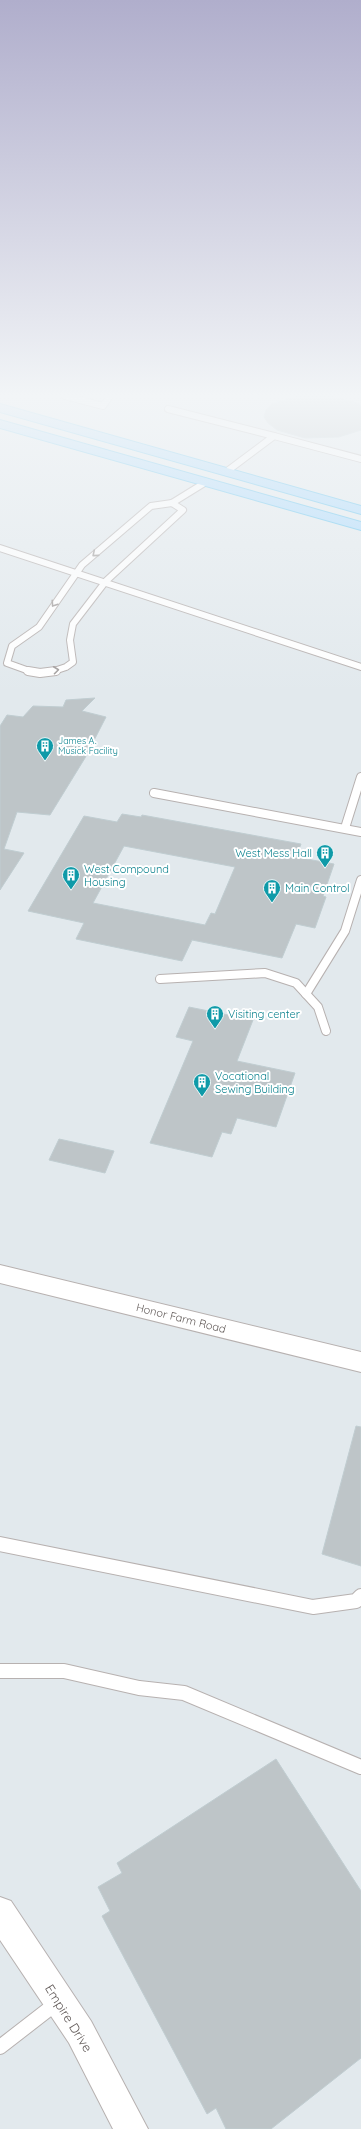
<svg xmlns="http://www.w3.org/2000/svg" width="361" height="2129" font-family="Quicksand,sans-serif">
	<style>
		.building { fill: #bec5c8; stroke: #c0cdd1; fill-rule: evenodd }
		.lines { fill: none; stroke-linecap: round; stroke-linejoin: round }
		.lane-far2-casing { stroke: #b7b1b0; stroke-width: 8 }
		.lane-far1-casing { stroke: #b7b1b0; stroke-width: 10 }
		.lane-casing { stroke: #b7b1b0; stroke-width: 16 }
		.street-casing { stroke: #b7b1b0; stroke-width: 2 }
		.primary-casing { stroke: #59c0ef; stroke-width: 2 }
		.lane-far2 { stroke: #fff; stroke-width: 6 }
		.lane-far1 { stroke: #fff; stroke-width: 8 }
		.lane { stroke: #fff; stroke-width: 14 }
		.street { fill: #fff; fill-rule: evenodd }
		.primary { fill: #a6d8fd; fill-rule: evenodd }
		.oneway { stroke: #a19d9c }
		.labels { text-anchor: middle; stroke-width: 4; stroke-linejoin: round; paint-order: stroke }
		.far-culture-label { font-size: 9px; fill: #0d838f; stroke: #fff; text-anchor: start }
		.culture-label { font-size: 11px; fill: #0d838f; stroke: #fff; text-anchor: start }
		.street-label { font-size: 11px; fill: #635c5a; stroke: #fff }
		.near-street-label { font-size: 13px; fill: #635c5a; stroke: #fff }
	</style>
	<rect width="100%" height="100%" fill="#e2e9ed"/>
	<g class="building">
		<polygon points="297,396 331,396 357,403 361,406 361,430 339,437 305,438 277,430 268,423 264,417 266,410 272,404"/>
		<polygon points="95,698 82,711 106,717 85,758 50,815 17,812 4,849 24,853 0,890 0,726 7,715 23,717 33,706 63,707 66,700"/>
		<path d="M122,814L141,817L142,815L301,844L296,857L334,864L323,896L326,897L315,928L296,924L282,958L192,940L182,961L76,939L84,923L28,911L84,816L117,822ZM124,846L235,867L215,914L211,913L205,925L93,903Z"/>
		<polygon points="189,1007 253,1020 237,1061 295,1073 276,1127 237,1118 231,1134 222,1132 212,1157 150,1143 193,1041 176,1037"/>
		<polygon points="59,1139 114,1151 105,1173 49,1160"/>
		<polygon points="356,1426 361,1427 361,1566 322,1554"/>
		<polygon points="276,1759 361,1891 361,2058 271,2129 226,2129 216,2108 207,2114 102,1916 110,1911 98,1887 122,1873 117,1863"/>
	</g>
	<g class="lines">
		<g class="lane-far2-casing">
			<g id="lane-far2">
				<polyline points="65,396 103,406 110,396"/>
				<polyline points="168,409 274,436 226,472"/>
				<polyline points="274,436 361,459"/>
				<polyline points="172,503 206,482"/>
				<polyline points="0,548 361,667"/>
				<polyline points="32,672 7,663 12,646 39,627 82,565 151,506 172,503"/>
				<polyline points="51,672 66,667 73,662 70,640 73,624 106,581 183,510 172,503"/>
			</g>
		</g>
		<g class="lane-far1-casing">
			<g id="lane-far1">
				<polyline points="28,671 40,673 56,671"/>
				<polyline points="154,793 361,832"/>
				<polyline points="345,828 361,777"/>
				<polyline points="160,979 265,973 296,983 318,1007 326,1031"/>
				<polyline points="306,994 345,931 361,880"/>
			</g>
		</g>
		<g class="lane-casing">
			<g id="lane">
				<polyline points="0,1544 313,1607 356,1601 361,1596"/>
				<polyline points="0,1671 64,1671 139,1688 184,1693 361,1767"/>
				<polyline points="0,2047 58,2002"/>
			</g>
		</g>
		<g class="street-casing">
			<g id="street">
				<polygon points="0,1265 361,1352 361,1372 0,1283"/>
				<polygon points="0,1897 11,1901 91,2021 148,2129 113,2129 69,2043 0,1940"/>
			</g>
		</g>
		<g class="primary-casing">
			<g id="primary">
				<polygon points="0,404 361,506 361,514 0,412"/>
				<polygon points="0,420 361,522 361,530 0,428"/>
			</g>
		</g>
		<use href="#lane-far2" class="lane-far2"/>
		<use href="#lane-far1" class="lane-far1"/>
		<use href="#lane" class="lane"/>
		<use href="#street" class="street"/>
		<use href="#primary" class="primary"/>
	</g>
	<defs><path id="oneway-chevron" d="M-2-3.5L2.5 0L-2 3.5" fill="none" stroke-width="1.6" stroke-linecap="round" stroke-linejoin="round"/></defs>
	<g class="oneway">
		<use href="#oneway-chevron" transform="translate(95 554) rotate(140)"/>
		<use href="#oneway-chevron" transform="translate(54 604) rotate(124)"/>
		<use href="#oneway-chevron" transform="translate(56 670) rotate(-7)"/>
	</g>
	<linearGradient id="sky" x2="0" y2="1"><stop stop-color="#b0aecc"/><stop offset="0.57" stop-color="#f2f5f7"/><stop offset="1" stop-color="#f2f5f7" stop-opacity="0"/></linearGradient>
	<rect width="361" height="694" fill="url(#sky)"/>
	<defs>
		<g id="building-pin" transform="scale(0.9)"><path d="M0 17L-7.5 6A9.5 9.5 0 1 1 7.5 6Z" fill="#0f9aa8" stroke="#fff"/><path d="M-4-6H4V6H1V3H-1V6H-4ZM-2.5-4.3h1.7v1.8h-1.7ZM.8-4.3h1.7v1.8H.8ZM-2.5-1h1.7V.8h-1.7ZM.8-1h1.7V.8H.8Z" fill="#fff"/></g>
	</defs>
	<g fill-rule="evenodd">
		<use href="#building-pin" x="45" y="746"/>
		<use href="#building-pin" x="325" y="853"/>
		<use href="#building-pin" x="71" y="875"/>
		<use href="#building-pin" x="272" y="888"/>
		<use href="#building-pin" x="215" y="1014"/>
		<use href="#building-pin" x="202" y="1082"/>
	</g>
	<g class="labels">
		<g class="far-culture-label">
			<text x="58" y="744">James A.<tspan x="58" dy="10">Musick Facility</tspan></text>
		</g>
		<g class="culture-label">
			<text x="312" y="857" text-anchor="end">West Mess Hall</text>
			<text x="84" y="873">West Compound<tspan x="84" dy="13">Housing</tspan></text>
			<text x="285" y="892">Main Control</text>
			<text x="228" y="1018">Visiting center</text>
			<text x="215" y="1080">Vocational<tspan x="215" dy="13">Sewing Building</tspan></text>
		</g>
		<g class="street-label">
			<text transform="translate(181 1318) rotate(14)" y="4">Honor Farm Road</text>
		</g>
		<g class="near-street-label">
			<text transform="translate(69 2018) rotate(58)" y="5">Empire Drive</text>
		</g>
	</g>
</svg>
